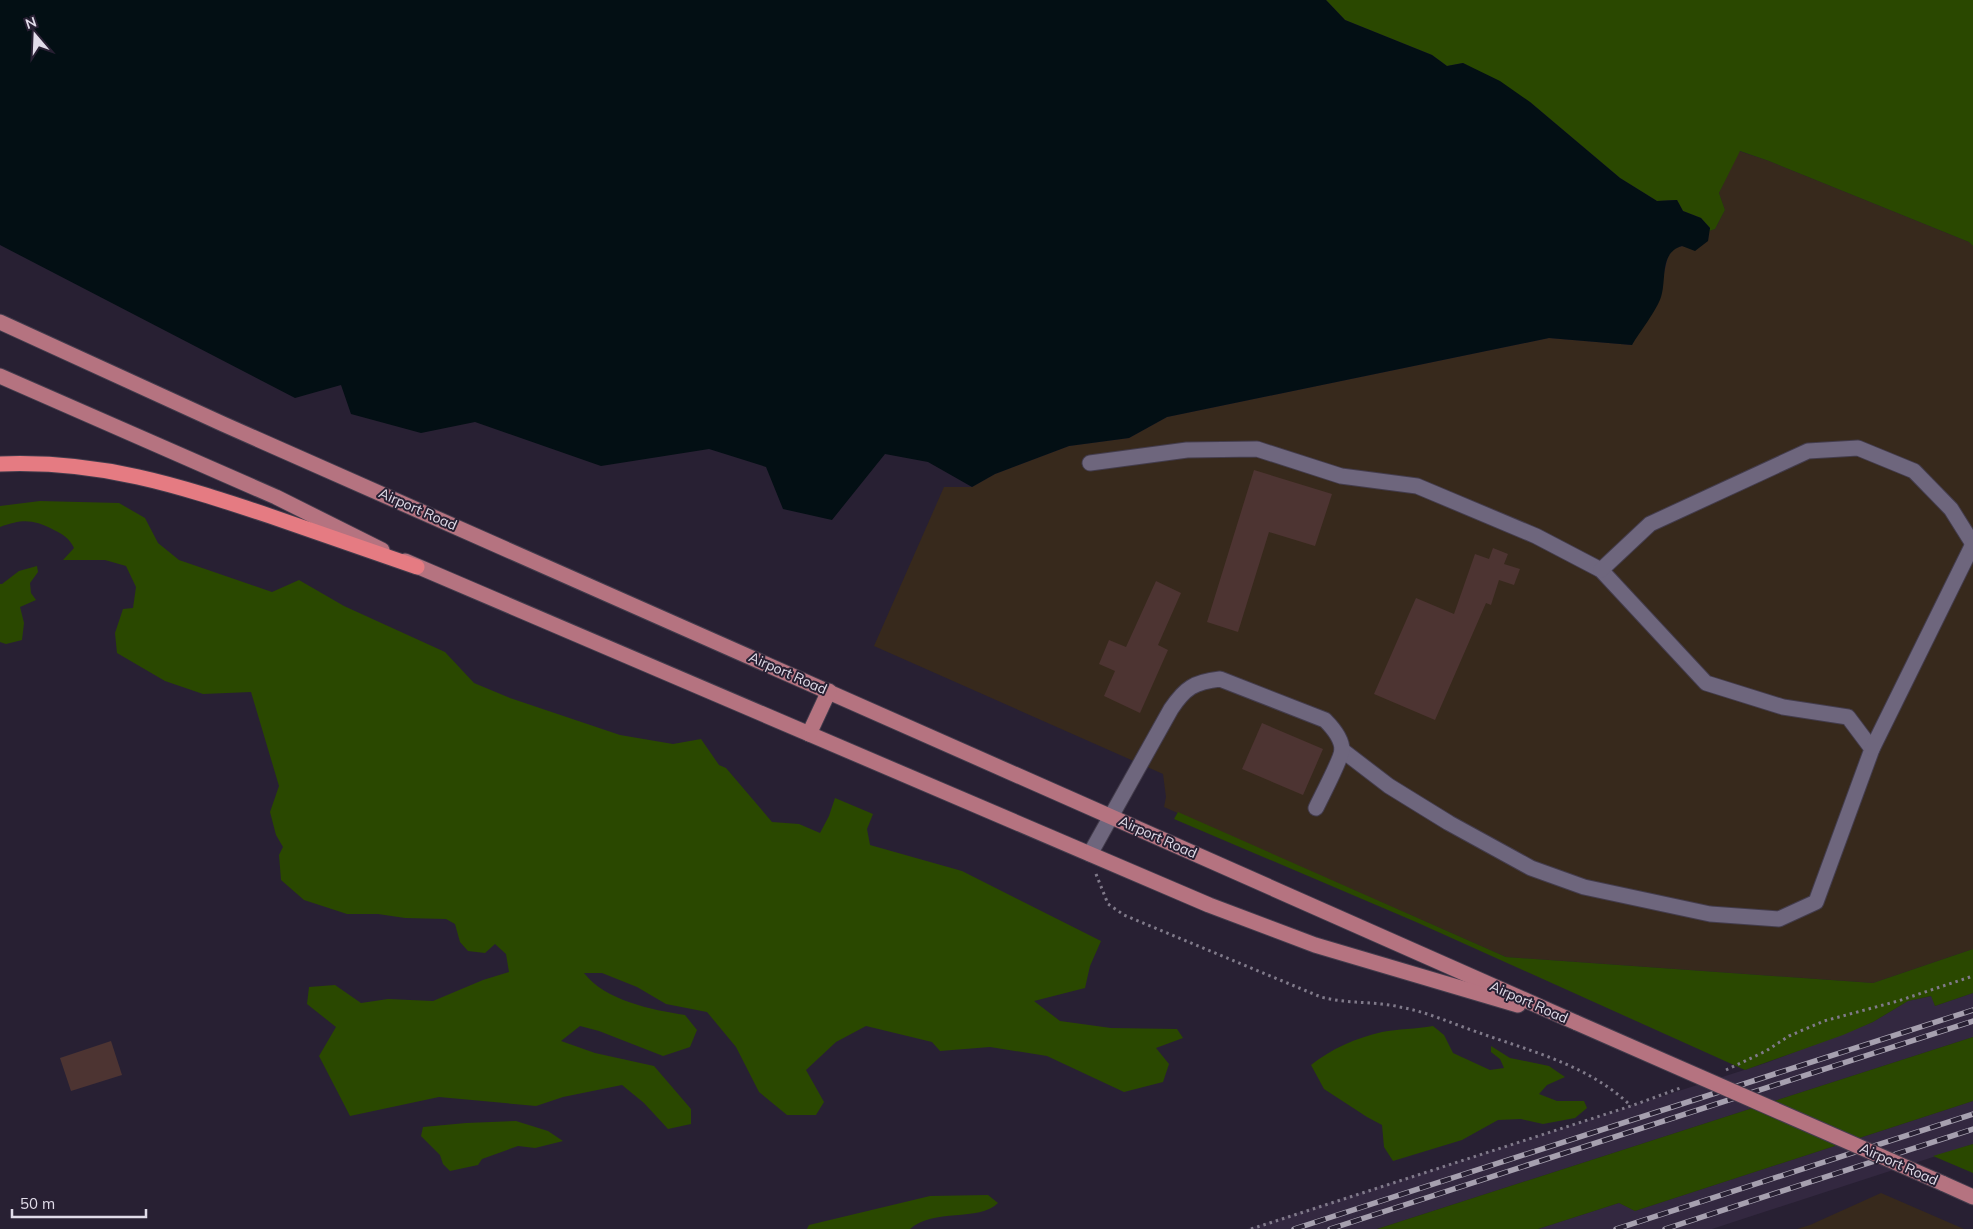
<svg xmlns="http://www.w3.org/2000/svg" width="1973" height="1229" font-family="Mulish,sans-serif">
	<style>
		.built { fill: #332840 }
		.industrial { fill: #37291c }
		.green { fill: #2a4800 }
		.water { fill: #030f14 }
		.building { fill: #4d3432 }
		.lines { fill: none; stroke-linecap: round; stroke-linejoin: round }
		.minor-casing { stroke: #433c4c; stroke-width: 17 }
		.major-casing { stroke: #433c4c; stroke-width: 17 }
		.highway-casing { stroke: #433c4c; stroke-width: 17 }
		.path { stroke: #807a8a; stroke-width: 3; stroke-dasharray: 2.5 4; stroke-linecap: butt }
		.minor { stroke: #6e667d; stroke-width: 15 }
		.major { stroke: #b57380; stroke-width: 15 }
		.highway { stroke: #e57b82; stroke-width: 15 }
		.rail-casing { stroke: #a6a0af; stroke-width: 5.5 }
		.rail { stroke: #282033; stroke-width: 4; stroke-dasharray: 11; stroke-linecap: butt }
		.major-bridge-casing { stroke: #433c4c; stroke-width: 17; stroke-linecap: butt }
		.major-bridge { stroke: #b57380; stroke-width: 15 }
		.labels { text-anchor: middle; stroke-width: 4; stroke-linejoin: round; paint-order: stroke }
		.street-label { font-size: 14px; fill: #e1dce9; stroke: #282033 }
	</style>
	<rect width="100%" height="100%" fill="#282033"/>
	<g class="built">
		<polygon points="1973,993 1973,1037 1377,1229 1247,1229 1766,1063 1873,1022 1908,1001 1932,996 1935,1006"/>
		<polygon points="1973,1101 1973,1144 1712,1229 1538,1229 1619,1203 1635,1211"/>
	</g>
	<g class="industrial">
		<polygon points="1739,151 1769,161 1969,242 1973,246 1973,949 1873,983 1506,957 1164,807 1166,797 1163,774 874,646 944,487 972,487 995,474 1069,446 1129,438 1167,417 1549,338 1632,345 1664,273 1668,256 1674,248 1708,241 1709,231 1715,229 1725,210 1719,193"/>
		<polygon points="1881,1193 1964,1229 1797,1229 1810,1225"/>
	</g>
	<g class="green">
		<polygon points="1326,0 1973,0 1973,246 1969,242 1769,161 1740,151 1719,193 1725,210 1715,229 1709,231 1710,228 1701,218 1683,211 1677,200 1657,201 1620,178 1530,102 1463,63 1447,66 1432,55 1345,20"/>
		<path d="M40,501L119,503L145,518L158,543L179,560L272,592L299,580L344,606L445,652L474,683L510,698L620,735L673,744L701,739L719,765L726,768L772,822L799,824L820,833L829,816L835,798L873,814L867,829L870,845L962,871L1101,941L1090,966L1085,988L1034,1001L1060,1021L1111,1028L1177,1029L1183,1038L1156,1048L1169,1064L1163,1082L1124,1092L1047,1056L990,1047L940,1051L932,1042L866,1026L836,1042L806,1070L824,1102L816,1115H787L759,1092L736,1047L707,1012L666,1004L637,987L602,973H584C604,1000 652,1010 685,1015L697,1030L690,1047L663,1056L599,1031L580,1026L561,1041L595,1053L654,1066L691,1109V1124L668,1129L644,1103L622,1085L563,1097L536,1106L439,1097L350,1116L319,1056L336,1027L307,1004L309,987L335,985L361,1003L388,999L433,1001L483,980L509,972L506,954L495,944L485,953L468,951L460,942L455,924L446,919L405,918L378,914H347L304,900L281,880L279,855L283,847L276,835L270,812L279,786L251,692L203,694L165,681L117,653L115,633L123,609L133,608L136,587L126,566L105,560H63L74,548C69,538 64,535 54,530C32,519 23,519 0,527V506Z"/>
		<polygon points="37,566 38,572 30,583 31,593 36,600 20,607 24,623 22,640 6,644 0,642 0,584 2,584 19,571"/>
		<polygon points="1178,812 1506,957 1873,983 1973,949 1973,993 1935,1006 1931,996 1908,1001 1873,1022 1843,1035 1745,1070 1416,922 1174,819"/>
		<path d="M1433,1026L1444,1035L1453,1053L1490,1070L1504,1068L1500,1059L1491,1052V1046L1510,1058L1549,1066L1565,1077L1547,1085L1539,1094L1557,1101H1584L1587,1108L1575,1118L1543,1124L1521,1119L1498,1120L1462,1140L1393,1161L1384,1147L1382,1125L1367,1117L1324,1089L1311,1065C1331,1049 1356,1038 1382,1032C1398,1029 1416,1029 1433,1026Z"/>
		<polygon points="1973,1037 1973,1101 1635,1211 1619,1203 1538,1229 1377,1229"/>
		<polygon points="516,1121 548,1131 563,1141 535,1148 518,1146 482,1159 478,1165 450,1171 443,1164 440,1155 421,1136 423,1127 466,1123"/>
		<polygon points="1973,1144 1973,1173 1933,1156"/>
		<path d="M988,1195L998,1203C979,1222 933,1208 910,1229H807L809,1225L930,1196Z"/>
	</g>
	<path class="water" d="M0,0H1326L1345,20L1432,55L1447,66L1463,63L1500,81L1530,102L1620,178L1657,201L1677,200L1683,211L1701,218L1710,228L1708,241L1695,251L1682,246C1659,253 1667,279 1661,297C1657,310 1639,333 1632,345L1549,338L1167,417L1129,438L1069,446L995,474L972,487L928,462L885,454L832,520L783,509L766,467L709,449L601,466L475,422L421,433L351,414L341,385L295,398L0,245Z"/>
	<g class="building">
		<polygon points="1254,470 1332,494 1315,546 1269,532 1238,632 1207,622"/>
		<polygon points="1493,548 1508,554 1504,564 1520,569 1514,585 1499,580 1491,605 1486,603 1435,720 1374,694 1416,598 1454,614 1475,554 1489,559"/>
		<polygon points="1156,581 1181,593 1158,645 1168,650 1140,713 1104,696 1115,671 1099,664 1109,640 1126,647"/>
		<polygon points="1262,723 1323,749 1303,795 1242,769"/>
		<polygon points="111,1041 122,1075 71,1091 60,1058"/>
	</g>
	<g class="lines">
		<g class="minor-casing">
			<g id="minor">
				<polyline points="1090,463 1187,450 1257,449 1341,476 1417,486 1536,536 1601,570 1706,683 1783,707 1848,717 1872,749 1816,902 1779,919 1710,914 1584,887 1531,868 1449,823 1389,786 1342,750"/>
				<polyline points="1601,570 1650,524 1808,451 1858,448 1914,471 1951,509 1973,544"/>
				<polyline points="1872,749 1973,544"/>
				<path d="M1090,854L1171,709C1185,688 1194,682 1220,679L1325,720C1332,727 1342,738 1342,750C1341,760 1321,797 1316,808"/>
			</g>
		</g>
		<g class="major-casing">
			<g id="major">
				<polyline points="0,322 223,424 1577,1023"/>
				<polyline points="0,376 276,497 382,550"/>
				<polyline points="405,561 1209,905 1315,945 1518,1005"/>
				<polyline points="809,734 829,691"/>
				<polyline points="1942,1183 1973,1197"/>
			</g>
		</g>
		<g class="highway-casing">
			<path id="highway" d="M0,464C100,460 177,485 270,516C319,533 368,550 417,567"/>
		</g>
		<g class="path">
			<path d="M1096,874L1108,904L1124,915L1321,997C1347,1004 1374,1001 1400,1007C1427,1012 1451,1023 1477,1032C1530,1051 1589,1065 1631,1106"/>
			<polyline points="1726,1070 1766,1051 1789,1036 1824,1021 1898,1001 1973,976"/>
			<polyline points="1251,1229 1631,1106 1683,1087"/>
		</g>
		<use href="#minor" class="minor"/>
		<use href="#major" class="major"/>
		<use href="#highway" class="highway"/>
		<g class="rail-casing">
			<g id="rail">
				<polyline points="1294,1229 1973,1010"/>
				<polyline points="1330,1229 1973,1021"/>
				<polyline points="1616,1229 1973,1114"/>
				<polyline points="1665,1229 1973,1129"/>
			</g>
		</g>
		<use href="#rail" class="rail"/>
		<g class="major-bridge-casing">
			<polyline id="major-bridge" points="1577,1023 1942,1183"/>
		</g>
		<use href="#major-bridge" class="major-bridge"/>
	</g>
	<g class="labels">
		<g class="street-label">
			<text transform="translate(418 509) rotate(24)" y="5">Airport Road</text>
			<text transform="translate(788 673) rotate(24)" y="5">Airport Road</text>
			<text transform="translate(1158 837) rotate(24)" y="5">Airport Road</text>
			<text transform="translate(1529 1002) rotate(24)" y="5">Airport Road</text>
			<text transform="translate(1899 1164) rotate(24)" y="5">Airport Road</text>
		</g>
	</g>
	<g transform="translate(35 35) rotate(341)" stroke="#282033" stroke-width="4" paint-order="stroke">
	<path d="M0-4L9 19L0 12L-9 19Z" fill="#e1dce9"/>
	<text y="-8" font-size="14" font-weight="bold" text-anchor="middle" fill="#e1dce9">N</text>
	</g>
	<path d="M12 1209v8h134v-8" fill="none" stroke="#e1dce9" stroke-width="2.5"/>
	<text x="20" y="1209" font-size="15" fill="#e1dce9" stroke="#282033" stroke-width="4" paint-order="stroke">50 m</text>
</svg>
